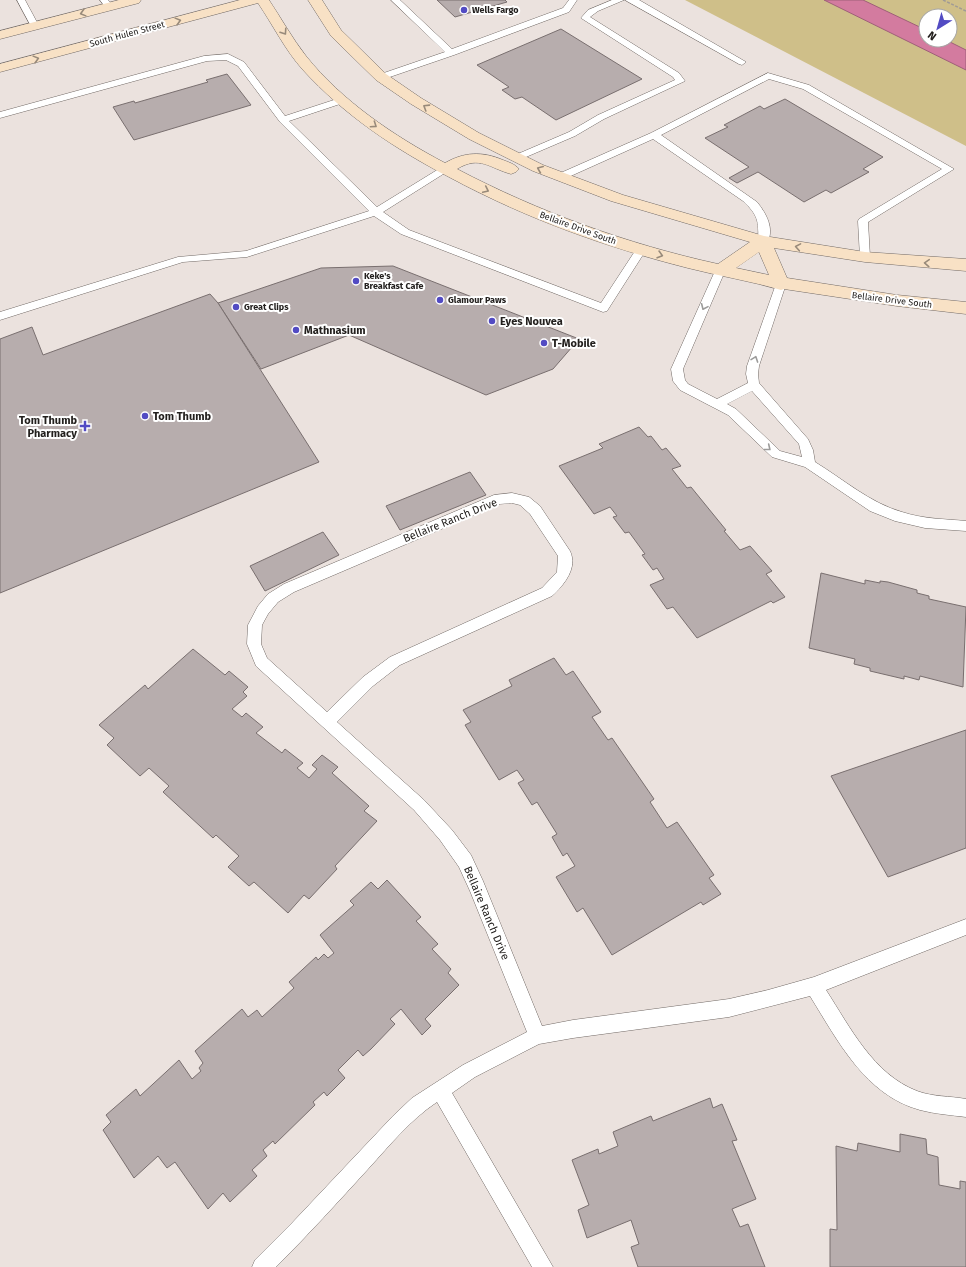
<svg xmlns="http://www.w3.org/2000/svg" width="966" height="1267" font-family="'Fira Sans',sans-serif">
	<style>
		.green { fill: #cfbf89; fill-rule: evenodd }
		.water { fill: #d37b9f; stroke: #9e6078 }
		.building { fill: #b7adad; stroke: #796f6f }
		.lines { fill: none; stroke-linecap: round; stroke-linejoin: round }
		.service-casing { stroke: #726a66; stroke-width: 1 }
		.secondary-casing { stroke: #726a66; stroke-width: 1 }
		.path { stroke: #a09a96; stroke-width: 1.5; stroke-dasharray: 3 1.5; stroke-linecap: butt }
		.service { fill: #fff; fill-rule: evenodd }
		.secondary { fill: #f8e1c5; fill-rule: evenodd }
		.oneway { stroke: #988a7a }
		.oneway2 { stroke: #9c9b9a }
		.poi-dot { fill: #524bc3; stroke: #fff; stroke-width: 1.5 }
		.labels { text-anchor: middle; stroke-width: 4; stroke-linejoin: round; paint-order: stroke }
		.far-poi-label { font-size: 9px; font-weight: bold; fill: #23201e; stroke: #fff; text-anchor: start }
		.far-street-label { font-size: 9px; fill: #23201e; stroke: #fff }
		.poi-label { font-size: 11px; font-weight: bold; fill: #23201e; stroke: #fff; text-anchor: start }
		.street-label { font-size: 11px; fill: #23201e; stroke: #fff }
	</style>
	<rect width="100%" height="100%" fill="#ebe2de"/>
	<path class="green" d="M685,0H966V146ZM926,16H950V40H926Z"/>
	<polygon class="water" points="824,0 863,0 926,30 926,40 946,40 966,50 966,70"/>
	<g class="building">
		<polygon points="437,0 505,0 507,2 455,17"/>
		<polygon points="561,29 642,79 556,120 522,97 515,99 502,90 509,87 477,65"/>
		<polygon points="227,74 251,105 134,140 113,107 134,101 135,103 208,82 206,80"/>
		<polygon points="785,99 883,157 863,169 869,172 831,193 826,190 804,202 758,172 737,183 729,178 749,167 705,138 728,127 724,125 760,106 764,109"/>
		<polygon points="393,266 579,339 553,369 486,395 349,335 261,369 218,303 321,268"/>
		<polygon points="210,294 218,303 319,462 0,593 0,339 32,327 43,355"/>
		<polygon points="639,427 648,437 651,436 662,450 666,448 681,466 672,469 687,488 691,487 726,530 724,531 740,550 750,546 772,571 766,574 785,597 773,603 771,601 697,638 673,607 667,609 650,585 664,579 657,568 653,570 642,555 645,554 629,532 625,533 613,517 617,516 610,507 594,514 559,466 603,448 599,444"/>
		<polygon points="470,472 486,495 400,530 386,506"/>
		<polygon points="323,532 339,555 265,591 250,566"/>
		<polygon points="821,573 865,584 865,580 880,583 880,581 888,582 917,590 917,593 929,596 929,599 966,607 963,687 920,676 919,680 904,676 904,679 870,671 870,668 854,664 855,659 809,648"/>
		<polygon points="193,649 225,675 229,671 248,687 243,692 247,696 232,709 242,717 246,713 263,727 256,733 282,753 285,749 303,763 297,768 309,778 317,769 312,765 322,755 338,767 332,773 369,806 364,811 377,821 335,866 337,869 309,899 304,895 288,913 254,882 249,886 228,867 239,856 216,835 213,838 163,792 169,786 149,768 140,776 107,745 114,738 99,725 145,685 148,689"/>
		<polygon points="554,658 566,675 573,671 601,712 592,717 608,740 612,738 654,799 650,802 667,828 677,822 714,875 709,878 721,894 703,905 701,902 612,955 583,908 577,912 556,877 575,866 567,853 563,856 552,837 557,834 537,802 532,805 518,783 524,780 517,770 499,780 465,725 471,722 463,710 512,686 509,680"/>
		<polygon points="966,730 966,848 888,877 831,776"/>
		<polygon points="387,880 421,917 416,921 438,944 432,949 451,969 448,973 459,985 425,1019 431,1026 422,1035 401,1009 390,1019 395,1024 371,1049 363,1056 358,1050 338,1070 345,1078 327,1096 324,1092 313,1102 315,1105 275,1144 273,1141 263,1150 267,1156 252,1170 257,1176 230,1202 223,1193 208,1209 175,1162 167,1168 158,1156 134,1178 103,1130 111,1122 106,1115 136,1089 140,1096 179,1060 192,1079 201,1071 199,1068 203,1063 195,1051 242,1009 248,1017 257,1010 262,1017 294,988 289,982 316,957 318,960 324,954 328,958 334,953 320,935 354,905 350,901 371,882 378,889"/>
		<polygon points="710,1098 713,1108 722,1104 737,1140 732,1141 756,1199 732,1209 740,1227 748,1224 765,1267 638,1267 631,1247 639,1244 631,1220 587,1238 578,1210 589,1205 572,1160 598,1149 599,1154 618,1146 613,1132 651,1116 653,1121"/>
		<polygon points="900,1134 926,1139 927,1154 938,1157 939,1185 960,1189 960,1181 966,1182 966,1267 830,1267 830,1229 837,1230 836,1146 857,1151 858,1143 900,1152"/>
	</g>
	<g class="lines">
		<g class="service-casing">
			<g id="service">
				<polygon points="17,0 25,0 39,26 38,28 32,28"/>
				<polygon points="100,0 108,0 113,6 112,8 106,8"/>
				<polygon points="391,0 400,0 452,49 563,8 569,0 577,0 569,12 454,55 381,80 378,79 376,77 378,75 445,52"/>
				<polygon points="612,0 624,0 598,11 590,17 679,73 685,81 604,119 575,136 519,160 513,160 511,158 513,156 569,132 598,115 675,80 673,77 581,18 588,10"/>
				<polygon points="625,0 639,0 746,62 742,65 739,64"/>
				<polygon points="228,54 244,62 285,116 340,98 346,98 348,100 346,102 289,121 377,207 442,167 448,167 450,169 448,171 383,212 409,230 601,303 637,248 645,248 646,250 607,311 603,312 401,234 374,216 247,257 183,262 0,320 0,312 178,257 246,251 369,211 280,122 238,66 226,60 207,61 0,118 0,112 204,56"/>
				<path d="M768,73L809,85L954,169L868,222L870,257L869,259H861L860,257L858,221L859,219L942,169L803,89L769,79L661,135L757,202C766,213 775,229 767,243L763,244L758,241C759,221 758,215 743,201L653,139L564,179H556L555,177L556,175L651,133Z"/>
				<path d="M720,267L724,268L725,271L683,369L685,380L688,384L717,399L748,383L746,374L747,366L776,284L777,281H785L786,284L759,366L758,374L759,383L808,439L813,450L815,462C843,479 870,503 902,512C923,519 945,519 966,521V531L925,528L895,521L870,511L805,467L772,457L728,415L680,390L673,381L671,369L715,271L716,268ZM752,391L799,444L802,457L780,451L736,409L727,404Z"/>
				<path d="M512,493L529,497L540,506L570,551C578,568 564,585 552,596L400,665L373,686L337,722L424,800L452,830L471,855L483,881L542,1026L573,1020L729,999L768,990L814,977L966,919V935L826,990C850,1027 873,1074 917,1091C933,1097 950,1096 966,1099V1117C951,1115 935,1114 920,1110C865,1095 838,1041 810,996L729,1017L573,1038L539,1044L475,1077L452,1093L553,1267H532L437,1102C410,1120 390,1145 369,1168C338,1202 308,1235 276,1267H252L255,1260L292,1223L393,1116L412,1098L463,1065L527,1032L470,891L459,867L440,840L414,810L256,666L247,644L248,625L258,606L268,594L284,584L494,495ZM512,503L520,505L530,514L558,556L557,572L542,588L390,657L363,677L327,712L267,658L261,644L262,625L268,614L278,602L294,592L500,504Z"/>
			</g>
		</g>
		<g class="secondary-casing">
			<g id="secondary">
				<polygon points="119,0 141,0 139,3 0,39 0,31"/>
				<path d="M240,0H269C281,18 292,38 306,56C342,101 394,136 445,163C464,152 482,151 503,160C508,162 515,164 519,169L516,172L511,174C489,168 480,155 457,169C539,212 627,244 718,264L750,242L611,201L533,171L469,139L411,104L376,80L331,36L308,0H322L341,30L386,74L421,98L479,133L543,165L623,195L764,236L865,252L966,259V271L865,262L774,248L787,278L897,295L966,302V314L897,306L784,289L781,290C751,281 719,276 688,268C605,247 525,218 449,177C395,149 344,115 303,70C285,50 273,25 258,3L0,72V64ZM759,252L769,275L736,268Z"/>
			</g>
		</g>
		<polyline class="path" points="943,0 966,11"/>
		<use href="#service" class="service"/>
		<use href="#secondary" class="secondary"/>
	</g>
	<defs><path id="oneway-chevron" d="M-2-3.5L2.5 0L-2 3.5" fill="none" stroke-width="1.6" stroke-linecap="round" stroke-linejoin="round"/></defs>
	<g class="oneway">
		<use href="#oneway-chevron" transform="translate(83 13) rotate(165)"/>
		<use href="#oneway-chevron" transform="translate(178 21) rotate(-15)"/>
		<use href="#oneway-chevron" transform="translate(284 32) rotate(56)"/>
		<use href="#oneway-chevron" transform="translate(36 59) rotate(-15)"/>
		<use href="#oneway-chevron" transform="translate(426 107) rotate(-148)"/>
		<use href="#oneway-chevron" transform="translate(374 125) rotate(34)"/>
		<use href="#oneway-chevron" transform="translate(540 169) rotate(-157)"/>
		<use href="#oneway-chevron" transform="translate(486 190) rotate(25)"/>
		<use href="#oneway-chevron" transform="translate(798 247) rotate(-170)"/>
		<use href="#oneway-chevron" transform="translate(660 255) rotate(16)"/>
		<use href="#oneway-chevron" transform="translate(927 263) rotate(-176)"/>
	</g>
	<g class="oneway2">
		<use href="#oneway-chevron" transform="translate(704 307) rotate(114)"/>
		<use href="#oneway-chevron" transform="translate(755 359) rotate(-70)"/>
		<use href="#oneway-chevron" transform="translate(768 448) rotate(39)"/>
	</g>
	<g class="poi-dot">
		<circle cx="464" cy="10" r="4"/>
		<circle cx="356" cy="281" r="4"/>
		<circle cx="440" cy="300" r="4"/>
		<circle cx="236" cy="307" r="4"/>
		<circle cx="492" cy="321" r="4"/>
		<circle cx="296" cy="330" r="4"/>
		<circle cx="544" cy="343" r="4"/>
		<circle cx="145" cy="416" r="4"/>
		<path d="M83 420h4v4h4v4h-4v4h-4v-4h-4v-4h4z"/>
	</g>
	<g class="labels">
		<g class="far-poi-label">
			<text x="472" y="13">Wells Fargo</text>
			<text x="364" y="279">Keke's<tspan x="364" dy="10">Breakfast Cafe</tspan></text>
			<text x="448" y="303">Glamour Paws</text>
			<text x="244" y="310">Great Clips</text>
		</g>
		<g class="far-street-label">
			<text transform="translate(127 34) rotate(-15)" y="3">South Hulen Street</text>
			<text transform="translate(578 228) rotate(20)" y="3">Bellaire Drive South</text>
			<text transform="translate(892 300) rotate(7)" y="3">Bellaire Drive South</text>
		</g>
		<g class="poi-label">
			<text x="500" y="325">Eyes Nouvea</text>
			<text x="304" y="334">Mathnasium</text>
			<text x="552" y="347">T-Mobile</text>
			<text x="153" y="420">Tom Thumb</text>
			<text x="77" y="424" text-anchor="end">Tom Thumb<tspan x="77" dy="13">Pharmacy</tspan></text>
		</g>
		<g class="street-label">
			<text transform="translate(450 520) rotate(-22)" y="4">Bellaire Ranch Drive</text>
			<text transform="translate(487 913) rotate(67)" y="4">Bellaire Ranch Drive</text>
		</g>
	</g>
	<g transform="translate(938 28) rotate(217)"><circle r="19" fill="#ffffff" stroke="#a7a6a5"/>
	<path d="M0-3L7 15L0 10L-7 15Z" fill="#524bc3"/>
	<text y="-6" font-size="11" font-weight="bold" text-anchor="middle" fill="#23201e">N</text>
	</g>
</svg>
